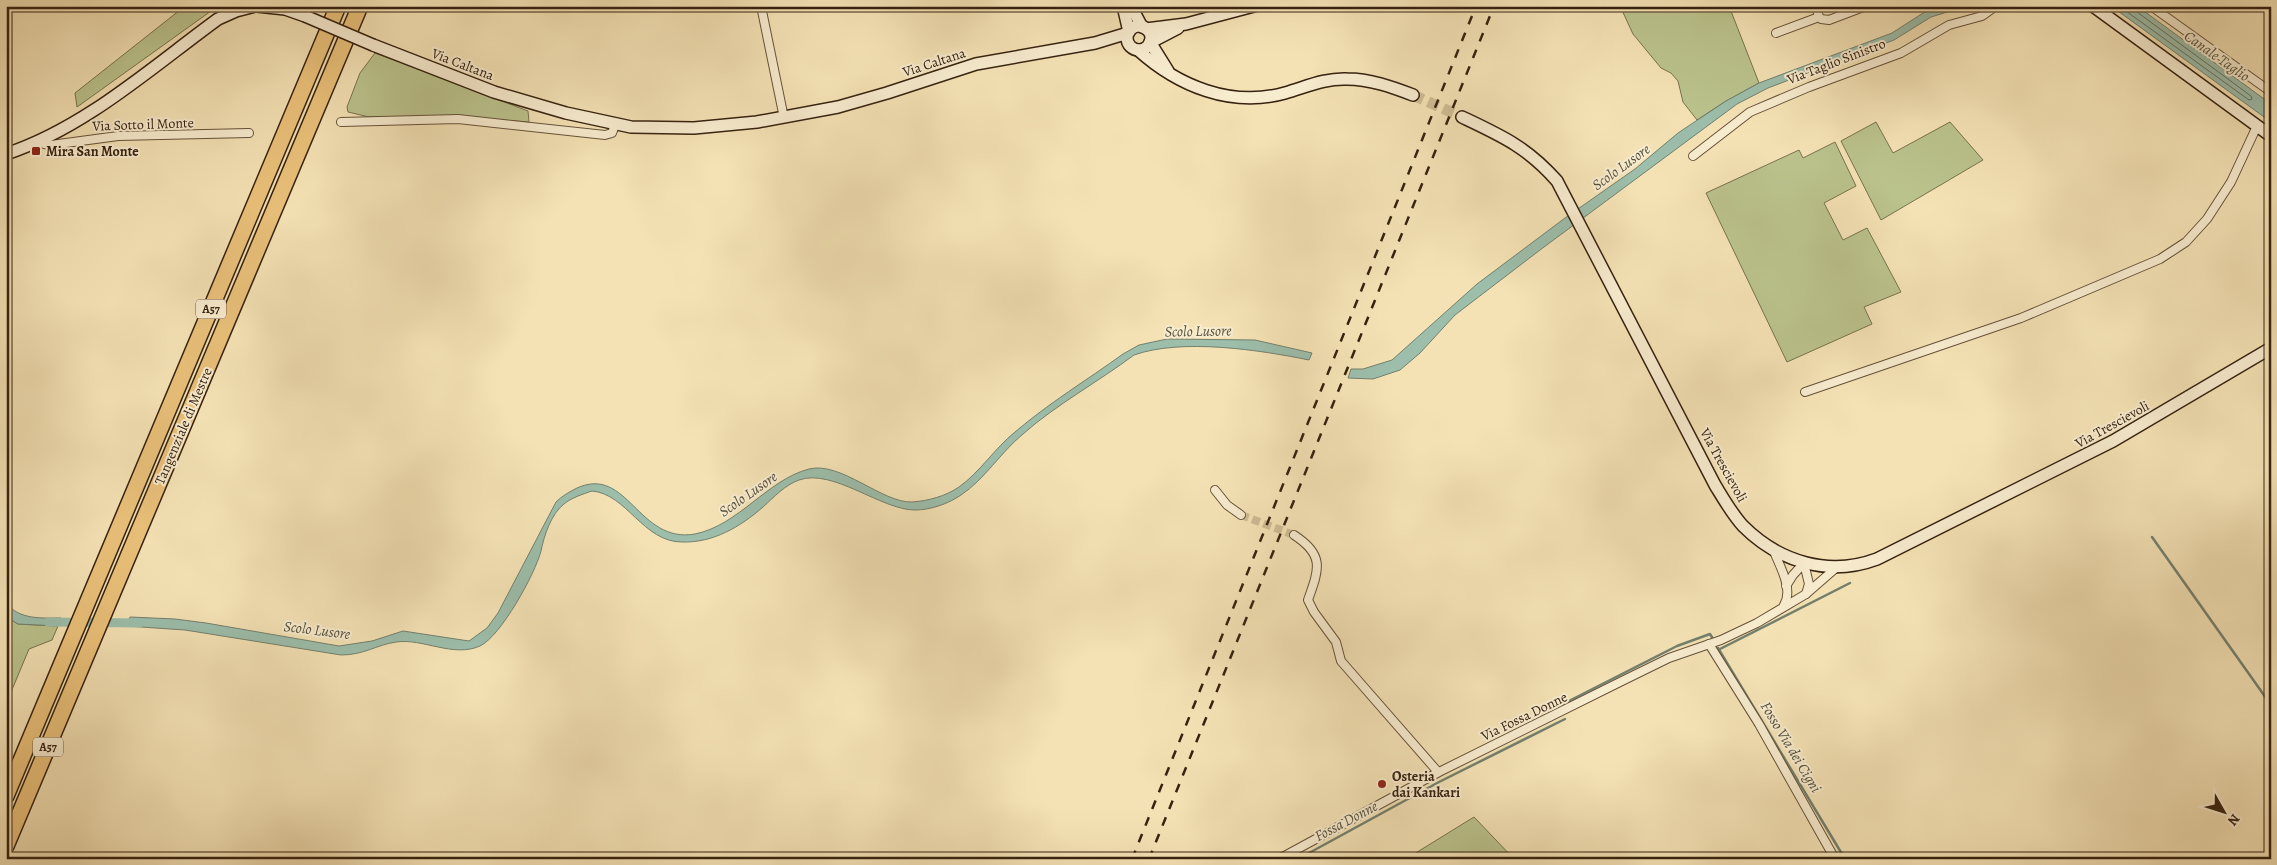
<svg xmlns="http://www.w3.org/2000/svg" width="2277" height="865" font-family="Alegreya,serif">
	<style>
		.green { fill: #bbc38d; stroke: #78724e }
		.water { fill: #9cbeab; stroke: #73806d }
		.lines { fill: none; stroke-linecap: round; stroke-linejoin: round }
		.shore { stroke: #69705e; stroke-width: 1 }
		.stream { stroke: #73806d; stroke-width: 2.5 }
		.canal { stroke: #9cbeab; stroke-width: 9 }
		.street-tunnel { stroke: #cebc94; stroke-width: 8; stroke-dasharray: 8 4; stroke-linecap: butt }
		.secondary-tunnel { stroke: #cebc94; stroke-width: 11; stroke-dasharray: 11 5.5; stroke-linecap: butt }
		.street-casing { stroke: #665239; stroke-width: 10 }
		.secondary-casing { stroke: #362210; stroke-width: 14 }
		.highway-casing { stroke: #362210; stroke-width: 18 }
		.street { stroke: #f8eccf; stroke-width: 8 }
		.secondary { stroke: #f8eccf; stroke-width: 11 }
		.highway { stroke: #eac17a; stroke-width: 15 }
		.rail { stroke: #362210; stroke-width: 2.5; stroke-dasharray: 9 9; stroke-linecap: butt }
		.secondary-bridge-casing { stroke: #362210; stroke-width: 14; stroke-linecap: butt }
		.secondary-bridge { stroke: #f8eccf; stroke-width: 11 }
		.poi-dot { fill: #8f2418; stroke: #f8eccf; stroke-width: 2 }
		.labels { text-anchor: middle; stroke-width: 4; stroke-linejoin: round; paint-order: stroke }
		.shield { fill: #f8eccf; stroke: #705f49; stroke-width: 1 }
		.shield-label { font-size: 12px; font-weight: bold; fill: #362210 }
		.street-label { font-size: 14px; fill: #362210; stroke: #f8eccf }
		.poi-label { font-size: 14px; font-weight: bold; fill: #362210; stroke: #f8eccf; text-anchor: start }
		.water-label { font-size: 15px; font-style: italic; fill: #55513e; stroke: #f8eccf }
	</style>
	<rect width="100%" height="100%" fill="#f4e2b5"/>
	<filter id="stains"><feTurbulence type="fractalNoise" baseFrequency=".004" numOctaves="4"/><feColorMatrix values="0 0 0 0 .2 0 0 0 0 .09 0 0 0 0 .02 0 0 0 .5 -.17"/></filter>
	<radialGradient id="worn" r=".72"><stop offset=".6" stop-color="#630" stop-opacity="0"/><stop offset="1" stop-color="#630" stop-opacity=".3"/></radialGradient>
	<g class="green">
		<polygon points="185,6 218,6 77,107 75,93"/>
		<polygon points="1620,6 1729,6 1759,83 1726,101 1697,120 1683,102 1678,81 1671,73 1661,68 1633,34"/>
		<polygon points="375,53 528,111 529,122 450,116 369,117 348,112 347,107 360,73"/>
		<polygon points="1876,122 1893,153 1950,122 1983,160 1881,220 1841,141"/>
		<polygon points="1835,142 1856,186 1824,203 1843,240 1867,228 1901,292 1864,307 1872,324 1787,362 1706,193 1799,150 1803,158"/>
		<polygon points="6,617 18,624 58,626 52,640 29,649 6,704"/>
		<polygon points="1474,817 1514,859 1406,859"/>
	</g>
	<g class="water">
		<polygon points="1934,6 1967,6 1931,17 1894,40 1768,88 1737,104 1540,250 1455,315 1420,353 1400,370 1373,379 1348,378 1351,369 1363,369 1392,360 1477,284 1565,218 1635,169 1678,133 1726,101 1759,83 1892,33"/>
		<polygon points="2111,6 2137,6 2271,104 2271,122"/>
		<path d="M1167,339L1255,340L1312,353L1309,360C1260,350 1182,338 1134,355C1098,382 1057,404 1023,434C1001,452 984,480 961,495C948,504 930,510 915,510C881,510 833,468 799,480C785,485 774,497 763,507C740,527 713,543 682,542C643,542 627,494 592,491C583,494 571,498 564,504C551,514 544,536 541,551C535,574 501,636 480,646C453,658 423,638 396,642C376,645 364,655 341,655L185,630L126,626L130,617L175,619L206,623L339,646L372,641L403,631L469,641L487,628L498,613L556,502C562,496 569,492 577,488C628,465 638,544 695,534C739,525 767,480 809,469C841,461 882,503 912,502C928,501 946,496 959,487C980,472 995,448 1015,432C1049,403 1087,380 1123,354L1139,345Z"/>
		<path d="M6,603C20,620 41,618 61,618L58,626L18,624L6,617Z"/>
	</g>
	<g class="lines">
		<polyline class="shore" points="2119,6 2249,100 2252,99 2251,96 2137,12 2134,6"/>
		<g class="stream">
			<polyline points="2152,537 2271,705"/>
			<polyline points="1718,648 1845,859"/>
			<polyline points="1718,650 1850,583"/>
			<polyline points="1559,706 1677,646 1710,634 1713,639"/>
			<polyline points="1298,859 1439,782 1565,719"/>
		</g>
		<polyline class="canal" points="48,622 140,623"/>
		<polyline class="street-tunnel" points="1241,515 1294,535"/>
		<polyline class="secondary-tunnel" points="1413,95 1462,117"/>
		<g class="street-casing">
			<g id="street">
				<polyline points="761,6 784,118"/>
				<polyline points="1816,6 1819,17"/>
				<polyline points="2151,6 2271,92"/>
				<polyline points="1776,33 1819,17 1821,19 1829,20 1866,6"/>
				<polyline points="341,122 458,119 605,135 612,133 615,125"/>
				<polyline points="42,140 44,144 51,145 118,136 249,133"/>
				<polyline points="1693,156 1750,112 1809,87 1901,53 1949,25 1982,16 1996,6"/>
				<polyline points="1805,392 2021,318 2160,259 2186,242 2207,219 2231,182 2257,126"/>
				<polyline points="1215,490 1227,505 1241,515"/>
				<path d="M1294,535C1325,555 1319,569 1308,600L1314,612L1336,642L1341,661L1438,772"/>
				<path d="M1773,549C1779,565 1794,589 1784,605"/>
				<polyline points="1786,586 1793,575 1804,563 1809,584 1806,594"/>
				<polyline points="1709,644 1759,724 1835,859"/>
				<polyline points="1279,859 1439,772 1620,682 1669,658 1721,640 1757,623 1806,594 1837,567"/>
				<polyline points="2197,859 2214,859"/>
			</g>
		</g>
		<g class="secondary-casing">
			<g id="secondary">
				<polyline points="257,6 285,9 305,16"/>
				<polyline points="1123,6 1129,32"/>
				<polyline points="1131,6 1142,27"/>
				<polyline points="2093,6 2271,136"/>
				<circle cx="1139" cy="38" r="12"/>
				<polyline points="1146,29 1186,24 1254,6"/>
				<polyline points="1150,42 1168,71"/>
				<polyline points="1151,42 1178,28"/>
				<polyline points="373,45 494,92 566,113 631,127 694,128 757,122 838,107 887,93 976,64 1095,43 1128,33"/>
				<path d="M1138,50C1178,86 1231,108 1285,93C1306,87 1325,78 1347,79C1370,79 1392,87 1413,95"/>
				<path d="M1462,117C1502,136 1527,147 1557,181L1715,485C1723,498 1732,514 1743,526C1779,562 1829,577 1877,559L2113,441L2271,348"/>
				<path d="M6,154C85,128 152,67 218,19L236,11L255,6"/>
			</g>
		</g>
		<g class="highway-casing">
			<g id="highway">
				<polyline points="6,796 338,6"/>
				<polyline points="6,846 360,6"/>
			</g>
		</g>
		<use href="#street" class="street"/>
		<use href="#secondary" class="secondary"/>
		<use href="#highway" class="highway"/>
		<g class="rail">
			<polyline points="1132,859 1476,6"/>
			<polyline points="1149,859 1494,6"/>
		</g>
		<g class="secondary-bridge-casing">
			<polyline id="secondary-bridge" points="305,16 373,45"/>
		</g>
		<use href="#secondary-bridge" class="secondary-bridge"/>
	</g>
	<g class="poi-dot">
		<rect x="31" y="146" width="10" height="10" rx="2.5"/>
		<circle cx="1382" cy="784" r="5"/>
	</g>
	<g class="labels">
		<g class="shield">
			<rect x="196" y="299.5" width="30" height="19" rx="4"/>
			<rect x="33" y="737.5" width="30" height="19" rx="4"/>
		</g>
		<g class="shield-label">
			<text x="211" y="313">A57</text>
			<text x="48" y="751">A57</text>
		</g>
		<g class="street-label">
			<text transform="translate(1836 61) rotate(-21)" y="5">Via Taglio Sinistro</text>
			<text transform="translate(934 62) rotate(-18)" y="5">Via Caltana</text>
			<text transform="translate(463 64) rotate(21)" y="5">Via Caltana</text>
			<text transform="translate(143 124) rotate(-2)" y="5">Via Sotto il Monte</text>
			<text transform="translate(2112 424) rotate(-29)" y="5">Via Trescievoli</text>
			<text transform="translate(183 426) rotate(-67)" y="5">Tangenziale di Mestre</text>
			<text transform="translate(1724 465) rotate(61)" y="5">Via Trescievoli</text>
			<text transform="translate(1524 716) rotate(-26)" y="5">Via Fossa Donne</text>
		</g>
		<g class="poi-label">
			<text x="46" y="156">Mira San Monte</text>
			<text x="1392" y="781">Osteria<tspan x="1392" dy="16">dai Kankari</tspan></text>
		</g>
		<g class="water-label">
			<text transform="translate(2217 56) rotate(35)" y="5">Canale Taglio</text>
			<text transform="translate(1621 167) rotate(-36)" y="5">Scolo Lusore</text>
			<text transform="translate(1198 331) rotate(-1)" y="5">Scolo Lusore</text>
			<text transform="translate(748 494) rotate(-35)" y="5">Scolo Lusore</text>
			<text transform="translate(317 630) rotate(7)" y="5">Scolo Lusore</text>
			<text transform="translate(1791 747) rotate(59)" y="5">Fosso Via dei Cigni</text>
			<text transform="translate(1346 821) rotate(-28)" y="5">Fossa Donne</text>
		</g>
	</g>
	<rect width="2277" height="865" fill="none" stroke="#f4e2b5" stroke-width="25"/>
	<rect x="8" y="8" width="2262" height="850" fill="none" stroke="#362210" stroke-width="2.5"/>
	<rect x="12" y="12" width="2252" height="840" fill="none" stroke="#362210"/>
	<g transform="translate(2224 812) rotate(129)" stroke="#f8eccf" stroke-width="4" paint-order="stroke">
	<path d="M0-4L9 19L0 12L-9 19Z" fill="#362210"/>
	<text y="-8" font-size="14" font-weight="bold" text-anchor="middle" fill="#362210">N</text>
	</g>
	<rect width="100%" height="100%" filter="url(#stains)"/>
	<rect width="100%" height="100%" fill="url(#worn)"/>
</svg>
